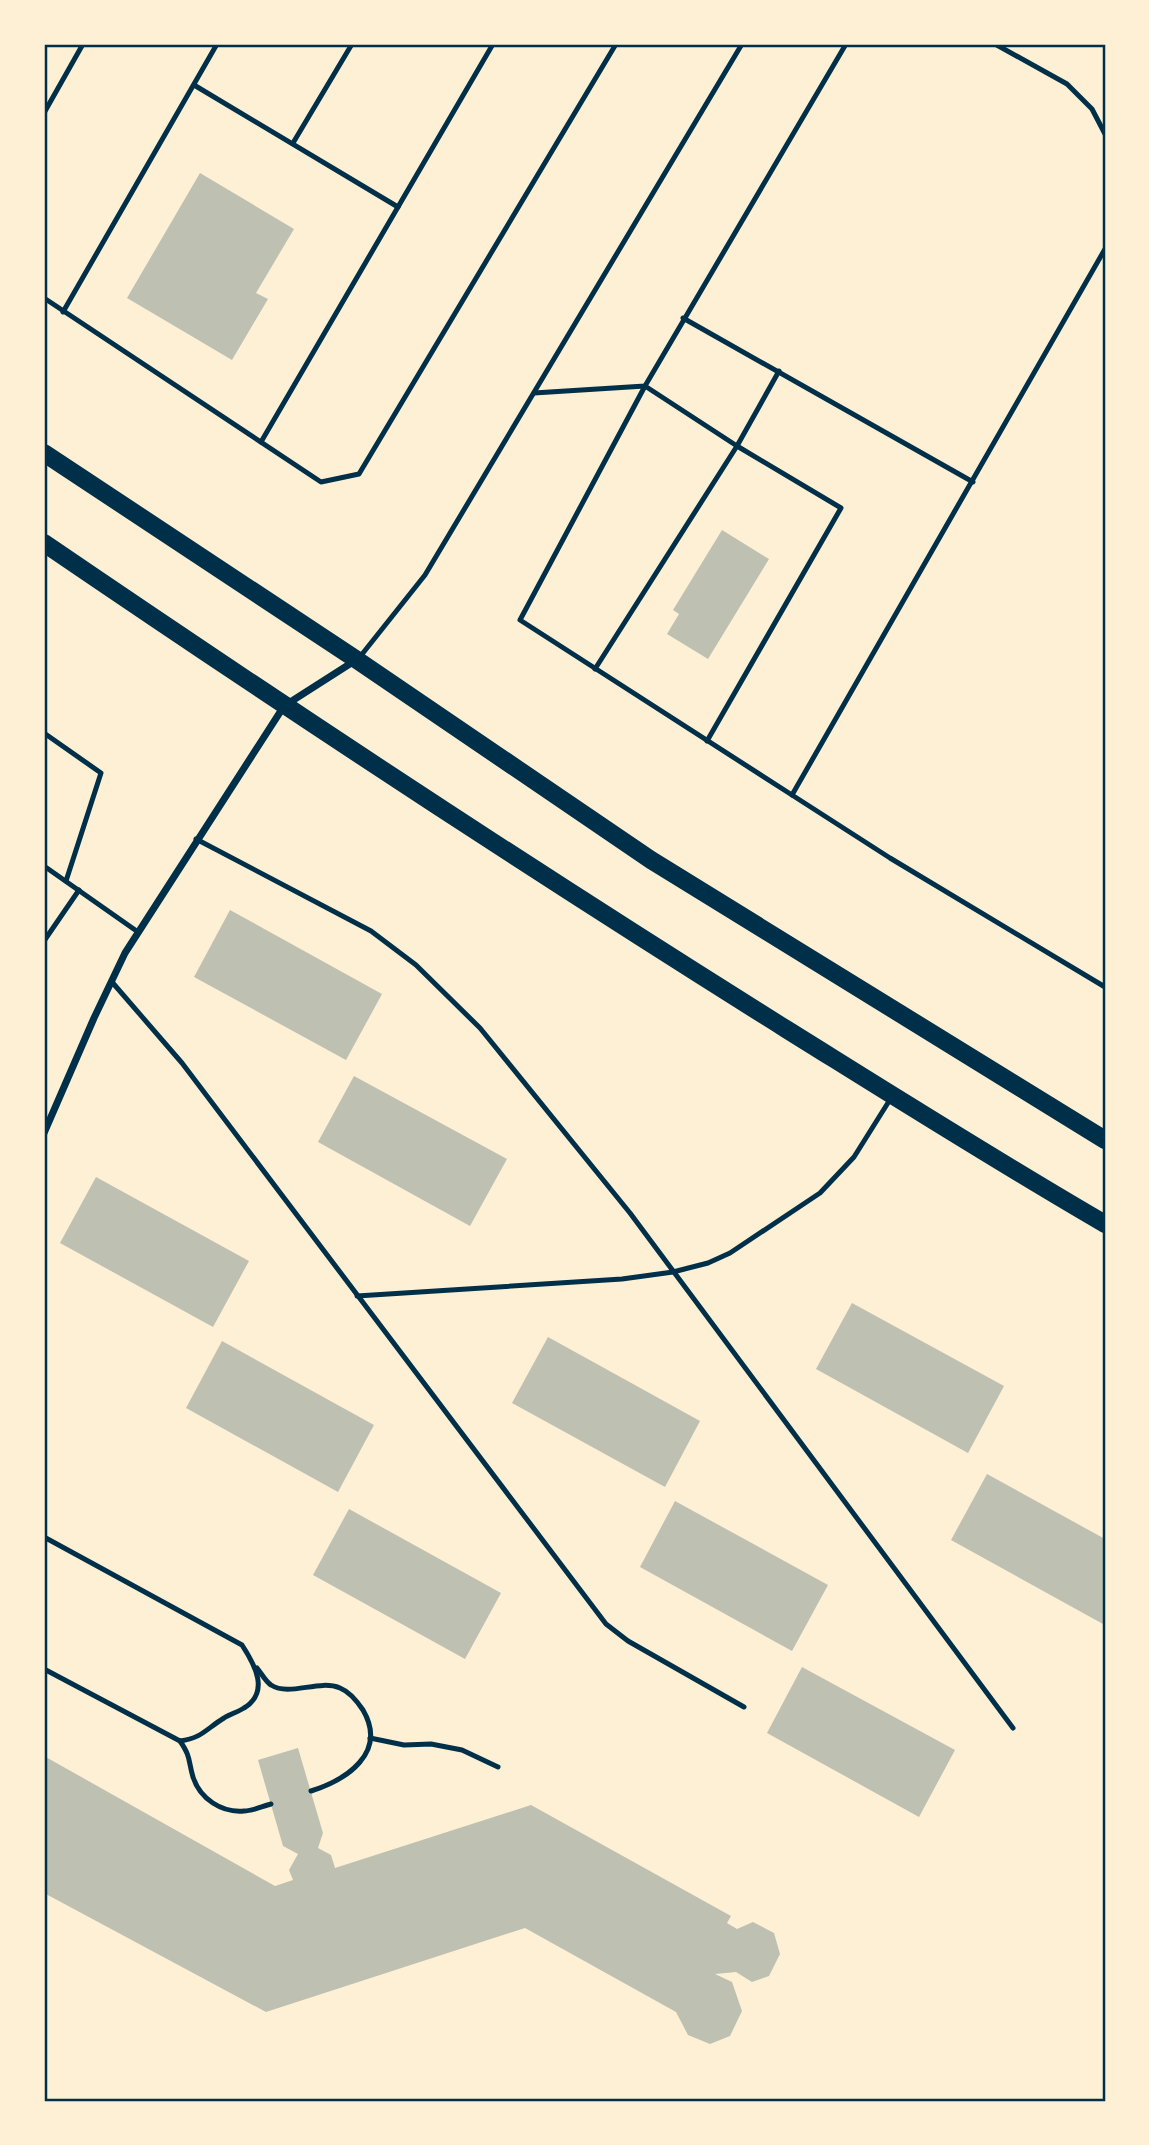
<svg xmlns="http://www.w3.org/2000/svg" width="1149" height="2145" font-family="Karla,sans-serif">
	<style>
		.building { fill: #bec0b2 }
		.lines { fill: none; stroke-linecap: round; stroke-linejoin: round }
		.service { stroke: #003049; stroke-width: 5 }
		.minor { stroke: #003049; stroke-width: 7 }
		.primary { stroke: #003049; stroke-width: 18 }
		.neatline { fill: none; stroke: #003049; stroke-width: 2.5 }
	</style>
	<rect width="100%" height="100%" fill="#fdf0d5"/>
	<g class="building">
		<polygon points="200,173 294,229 256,293 268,299 232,360 127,298"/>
		<polygon points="722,530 769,559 708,659 667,634 679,614 673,610"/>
		<polygon points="230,910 382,994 346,1060 194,977"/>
		<polygon points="354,1076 507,1159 470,1226 318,1142"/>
		<polygon points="96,1177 249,1261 213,1327 60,1243"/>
		<polygon points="852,1303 1004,1386 968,1453 816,1369"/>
		<polygon points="548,1337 700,1421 665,1487 512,1403"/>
		<polygon points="222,1341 374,1425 338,1492 186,1408"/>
		<polygon points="987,1474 1105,1539 1105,1621 1103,1624 951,1540"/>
		<polygon points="675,1501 828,1585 792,1651 640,1567"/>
		<polygon points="349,1509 501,1593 465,1659 313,1575"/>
		<polygon points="802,1667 955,1750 919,1817 767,1733"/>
		<polygon points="298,1748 323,1833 318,1848 331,1855 335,1868 531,1805 731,1916 727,1923 737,1929 753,1922 774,1933 780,1954 769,1976 752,1982 736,1972 715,1974 732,1982 742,2011 730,2036 710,2044 688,2035 676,2012 525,1928 266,2012 44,1893 44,1756 275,1886 293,1880 289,1870 298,1854 283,1846 258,1760"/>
	</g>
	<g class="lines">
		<g class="service">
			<polyline points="995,44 1067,84 1092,109 1105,134"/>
			<polyline points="194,85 398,207"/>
			<polyline points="44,113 83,44"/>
			<polyline points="293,143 352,44"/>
			<polyline points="1105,249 792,795 890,858 1105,987"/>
			<polyline points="44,298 321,482 359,474 616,44"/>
			<polyline points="63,312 217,44"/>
			<polyline points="683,318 973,482"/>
			<polyline points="779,371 737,446 645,386 520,620 792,795"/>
			<polyline points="534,393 645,386 846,44"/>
			<polyline points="261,442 493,44"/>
			<polyline points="359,658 425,575 742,44"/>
			<polyline points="595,669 737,446 841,508 707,741"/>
			<polyline points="44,733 101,773 66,881"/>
			<polyline points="196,839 371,931 416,965 480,1028 630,1213 1013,1728"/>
			<polyline points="44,866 138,932"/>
			<polyline points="44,941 79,890"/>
			<polyline points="112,982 182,1063 606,1624 628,1641 744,1707"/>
			<polyline points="357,1296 622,1279 673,1272 708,1263 730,1253 820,1193 854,1157 891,1098"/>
			<path d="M44,1537L242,1645C255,1665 270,1692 244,1708C238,1712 230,1714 224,1718C206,1729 202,1738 180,1741L44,1669"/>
			<path d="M257,1668C261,1673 266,1682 271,1685C290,1697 318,1679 340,1688C350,1692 357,1701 363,1710C388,1753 346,1780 311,1791"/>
			<polyline points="370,1738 404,1745 431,1744 462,1750 498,1767"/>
			<path d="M180,1741C191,1757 188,1760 193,1777C200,1799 222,1813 244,1811C253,1811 263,1806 271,1804"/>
		</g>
		<polyline class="minor" points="44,1133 94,1018 125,953 284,706 356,660"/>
		<g class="primary">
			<polyline points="44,453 357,660 651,860 1105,1140"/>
			<path d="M44,543C289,710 535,872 786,1029C892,1095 998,1162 1105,1224"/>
		</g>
	</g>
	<rect width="1149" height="2145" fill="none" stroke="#fdf0d5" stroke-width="91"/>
	<rect x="46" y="46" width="1058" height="2054" class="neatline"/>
</svg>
